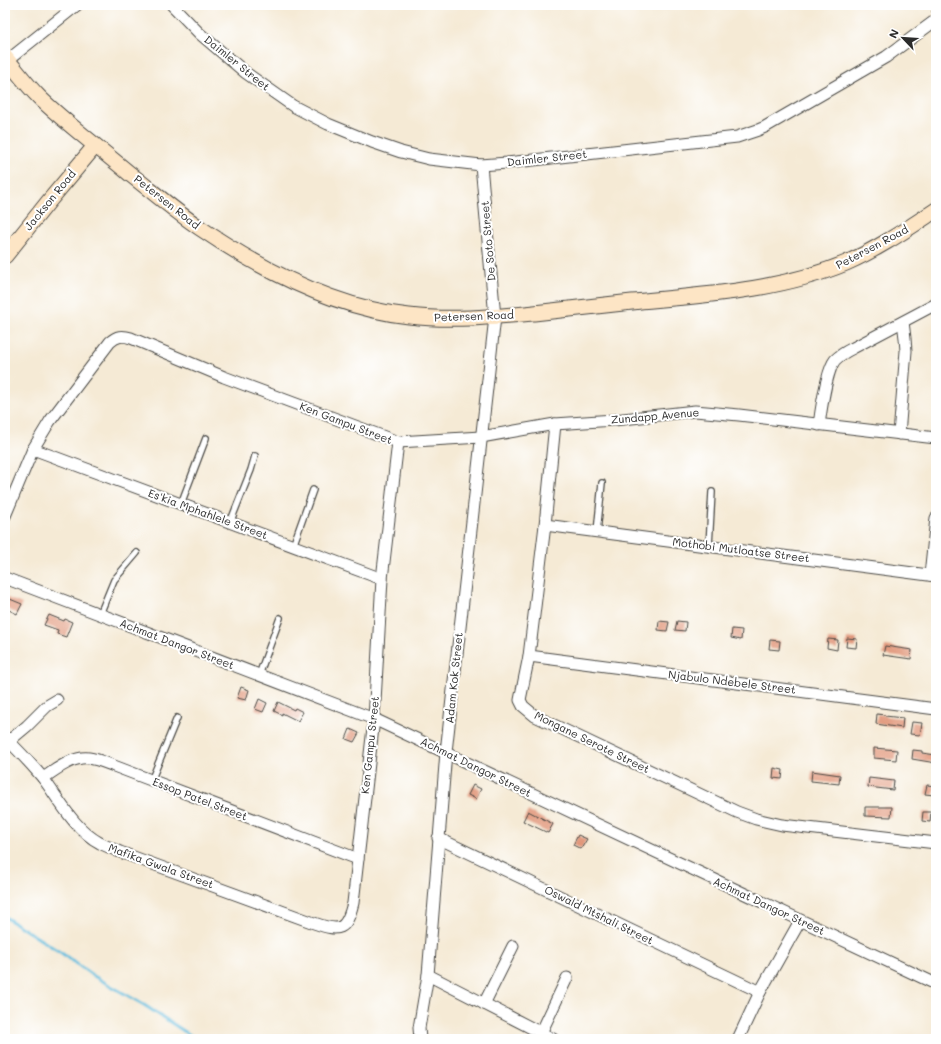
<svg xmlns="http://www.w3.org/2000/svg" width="941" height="1044" font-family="Mali,sans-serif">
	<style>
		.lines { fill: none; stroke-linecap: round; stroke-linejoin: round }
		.stream { stroke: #5fbcdd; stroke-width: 3 }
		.building { fill: #e1977a }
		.lane-casing { stroke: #494844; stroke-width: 8 }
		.street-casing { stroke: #494844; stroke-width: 13 }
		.secondary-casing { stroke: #494844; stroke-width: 17 }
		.path { stroke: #494844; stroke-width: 2; stroke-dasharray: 3 3; stroke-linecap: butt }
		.lane { stroke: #fff; stroke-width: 5.5 }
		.street { stroke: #fff; stroke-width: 11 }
		.secondary { stroke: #fde5c5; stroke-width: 15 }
		.labels { text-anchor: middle; stroke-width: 4; stroke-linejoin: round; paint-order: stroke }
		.street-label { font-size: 11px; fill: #2b2b2b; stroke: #fff }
	</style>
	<rect width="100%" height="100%" fill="#fff"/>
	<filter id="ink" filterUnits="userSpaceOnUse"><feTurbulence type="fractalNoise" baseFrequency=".025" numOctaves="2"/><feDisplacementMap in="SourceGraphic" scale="8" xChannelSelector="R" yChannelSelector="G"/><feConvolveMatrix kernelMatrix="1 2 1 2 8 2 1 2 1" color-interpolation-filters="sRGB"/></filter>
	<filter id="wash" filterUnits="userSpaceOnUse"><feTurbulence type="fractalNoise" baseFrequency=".012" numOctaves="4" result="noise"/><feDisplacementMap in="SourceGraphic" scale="16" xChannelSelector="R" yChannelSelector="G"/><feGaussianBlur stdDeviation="0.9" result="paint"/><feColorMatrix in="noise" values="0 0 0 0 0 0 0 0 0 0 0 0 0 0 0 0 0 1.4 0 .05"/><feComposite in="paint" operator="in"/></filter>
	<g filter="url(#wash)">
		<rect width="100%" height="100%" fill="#f5ead5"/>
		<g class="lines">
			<polyline class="stream" points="5,917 60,952 92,975 144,1005 196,1039"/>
		</g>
		<g id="blocks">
			<g class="building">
				<polygon points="5,597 22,604 17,614 5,608"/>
				<polygon points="49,615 64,621 65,619 72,622 66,637 57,634 58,630 44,625"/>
				<polygon points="659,621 669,622 667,631 658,630"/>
				<polygon points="677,621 686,622 685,631 675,630"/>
				<polygon points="732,629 742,630 741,640 731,638"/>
				<polygon points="847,638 857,639 856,648 846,647"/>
				<polygon points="828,639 838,640 837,650 827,648"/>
				<polygon points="770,640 780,641 779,650 769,649"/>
				<polygon points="885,646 912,650 911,659 883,655"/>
				<polygon points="241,687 249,690 246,700 237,698"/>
				<polygon points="259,699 267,703 263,712 255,709"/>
				<polygon points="278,702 294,710 295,708 303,712 298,721 282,713 282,715 274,711"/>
				<polygon points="877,714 885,715 885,716 903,718 902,728 876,724"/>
				<polygon points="912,722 922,723 920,735 910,734"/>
				<polygon points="350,729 359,733 354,742 346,739"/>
				<polygon points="874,748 897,750 896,760 874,758"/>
				<polygon points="913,750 922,751 922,753 936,755 936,763 912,759"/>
				<polygon points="774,768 783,770 782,779 773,778"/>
				<polygon points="812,771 840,775 839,784 811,781"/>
				<polygon points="869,778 894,781 893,790 868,787"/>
				<polygon points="473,785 481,789 476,799 468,795"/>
				<polygon points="927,785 935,786 934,795 925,794"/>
				<polygon points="865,807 892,807 891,817 865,816"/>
				<polygon points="528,811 553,824 548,833 523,821"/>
				<polygon points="923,812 931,812 930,822 922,821"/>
				<polygon points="578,835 587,839 581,849 573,845"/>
			</g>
		</g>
	</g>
	<g filter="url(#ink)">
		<use href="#blocks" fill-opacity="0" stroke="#494844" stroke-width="1"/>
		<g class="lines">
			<g class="lane-casing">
				<g id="lane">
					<polyline points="181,504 206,438"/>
					<polyline points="230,523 251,470 255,456"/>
					<polyline points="597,532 602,483"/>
					<polyline points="293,546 313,490"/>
					<polyline points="709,546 712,492"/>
					<polyline points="100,614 114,580 137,553"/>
					<polyline points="259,675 280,618"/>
					<polyline points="151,781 177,718"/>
				</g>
			</g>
			<g class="street-casing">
				<g id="street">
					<polyline points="172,5 199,33 246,73 293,106 328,124 372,142 401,152 429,159 481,165 507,163 737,137 758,130 765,127 886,57 936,20"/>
					<polyline points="8,60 77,5"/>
					<polyline points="555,424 545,525 529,656 520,700 523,706 535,716 737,812 756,819 782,825 936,843"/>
					<path d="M819,425C821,410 827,370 835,360C840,355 847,351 853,348L936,304"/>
					<polyline points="899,434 906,351 905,338 903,322"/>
					<polyline points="33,449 382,579"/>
					<path d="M5,516L33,449L50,421L110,342C117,336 122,335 131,338L224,377L398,442L481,437L555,424L614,420L695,411L739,415L936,438"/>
					<polyline points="545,525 936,576"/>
					<polyline points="930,575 936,518"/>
					<polyline points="5,578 374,719 936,984"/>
					<polyline points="529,656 936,709"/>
					<path d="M5,737C18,750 31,764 43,778C60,801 74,829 100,843C106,846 113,849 120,852L314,923C340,932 346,931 353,903L374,719L382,579L398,442"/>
					<polyline points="9,741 27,726 47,706 57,700"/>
					<path d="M43,778C56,770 72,756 89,758C97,759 106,763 114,766L358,859"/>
					<polyline points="438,838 760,992 800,921"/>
					<polyline points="428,975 553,1039"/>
					<polyline points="484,1004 513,946"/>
					<polyline points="541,1033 567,978"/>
					<polyline points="420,1039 419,1028 428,975 446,752 495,317 481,165"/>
					<polyline points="738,1039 760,992"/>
				</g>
			</g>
			<g class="secondary-casing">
				<g id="secondary">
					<path d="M5,57C16,70 26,84 39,97C50,108 62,118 74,128C92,143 111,158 130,174C153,192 176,212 200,228C262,270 334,308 409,316C451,321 492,317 534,313C567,309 599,306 632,302C704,295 779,291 846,263C878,249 907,229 936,210"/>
					<polyline points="5,256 49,201 95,146"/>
				</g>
			</g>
			<polyline class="path" points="932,5 932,12"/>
			<use href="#lane" class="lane"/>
			<use href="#street" class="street"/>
			<use href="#secondary" class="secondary"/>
		</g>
	</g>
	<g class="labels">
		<g class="street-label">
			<text transform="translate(237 63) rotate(39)" y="4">Daimler Street</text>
			<text transform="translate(547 158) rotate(-6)" y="4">Daimler Street</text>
			<text transform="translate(50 200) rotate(-51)" y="4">Jackson Road</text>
			<text transform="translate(167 202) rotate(38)" y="4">Petersen Road</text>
			<text transform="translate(488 241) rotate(-95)" y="4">De Soto Street</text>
			<text transform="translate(872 247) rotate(-28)" y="4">Petersen Road</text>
			<text transform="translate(474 316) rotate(-2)" y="4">Petersen Road</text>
			<text transform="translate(655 416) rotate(-5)" y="4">Zundapp Avenue</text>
			<text transform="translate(346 423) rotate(21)" y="4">Ken Gampu Street</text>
			<text transform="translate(208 514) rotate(20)" y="4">Es'kia Mphahlele Street</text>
			<text transform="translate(741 550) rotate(7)" y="4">Mothobi Mutloatse Street</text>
			<text transform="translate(177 644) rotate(21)" y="4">Achmat Dangor Street</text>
			<text transform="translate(454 678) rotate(-84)" y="4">Adam Kok Street</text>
			<text transform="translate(732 682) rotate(7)" y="4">Njabulo Ndebele Street</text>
			<text transform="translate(592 742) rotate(26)" y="4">Mongane Serote Street</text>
			<text transform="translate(370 745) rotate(-84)" y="4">Ken Gampu Street</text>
			<text transform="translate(476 767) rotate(26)" y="4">Achmat Dangor Street</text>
			<text transform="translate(200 799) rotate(21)" y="4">Essop Patel Street</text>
			<text transform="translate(161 866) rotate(20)" y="4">Mafika Gwala Street</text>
			<text transform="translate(769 906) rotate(25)" y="4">Achmat Dangor Street</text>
			<text transform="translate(599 915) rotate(26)" y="4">Oswald Mtshali Street</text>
		</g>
	</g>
	<rect width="941" height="1044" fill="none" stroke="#fff" stroke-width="20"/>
	<g transform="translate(903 38) rotate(295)" stroke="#ffffff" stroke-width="3" paint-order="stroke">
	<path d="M0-3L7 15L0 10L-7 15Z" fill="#2b2b2b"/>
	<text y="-6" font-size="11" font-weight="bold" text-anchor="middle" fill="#2b2b2b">N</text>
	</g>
</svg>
